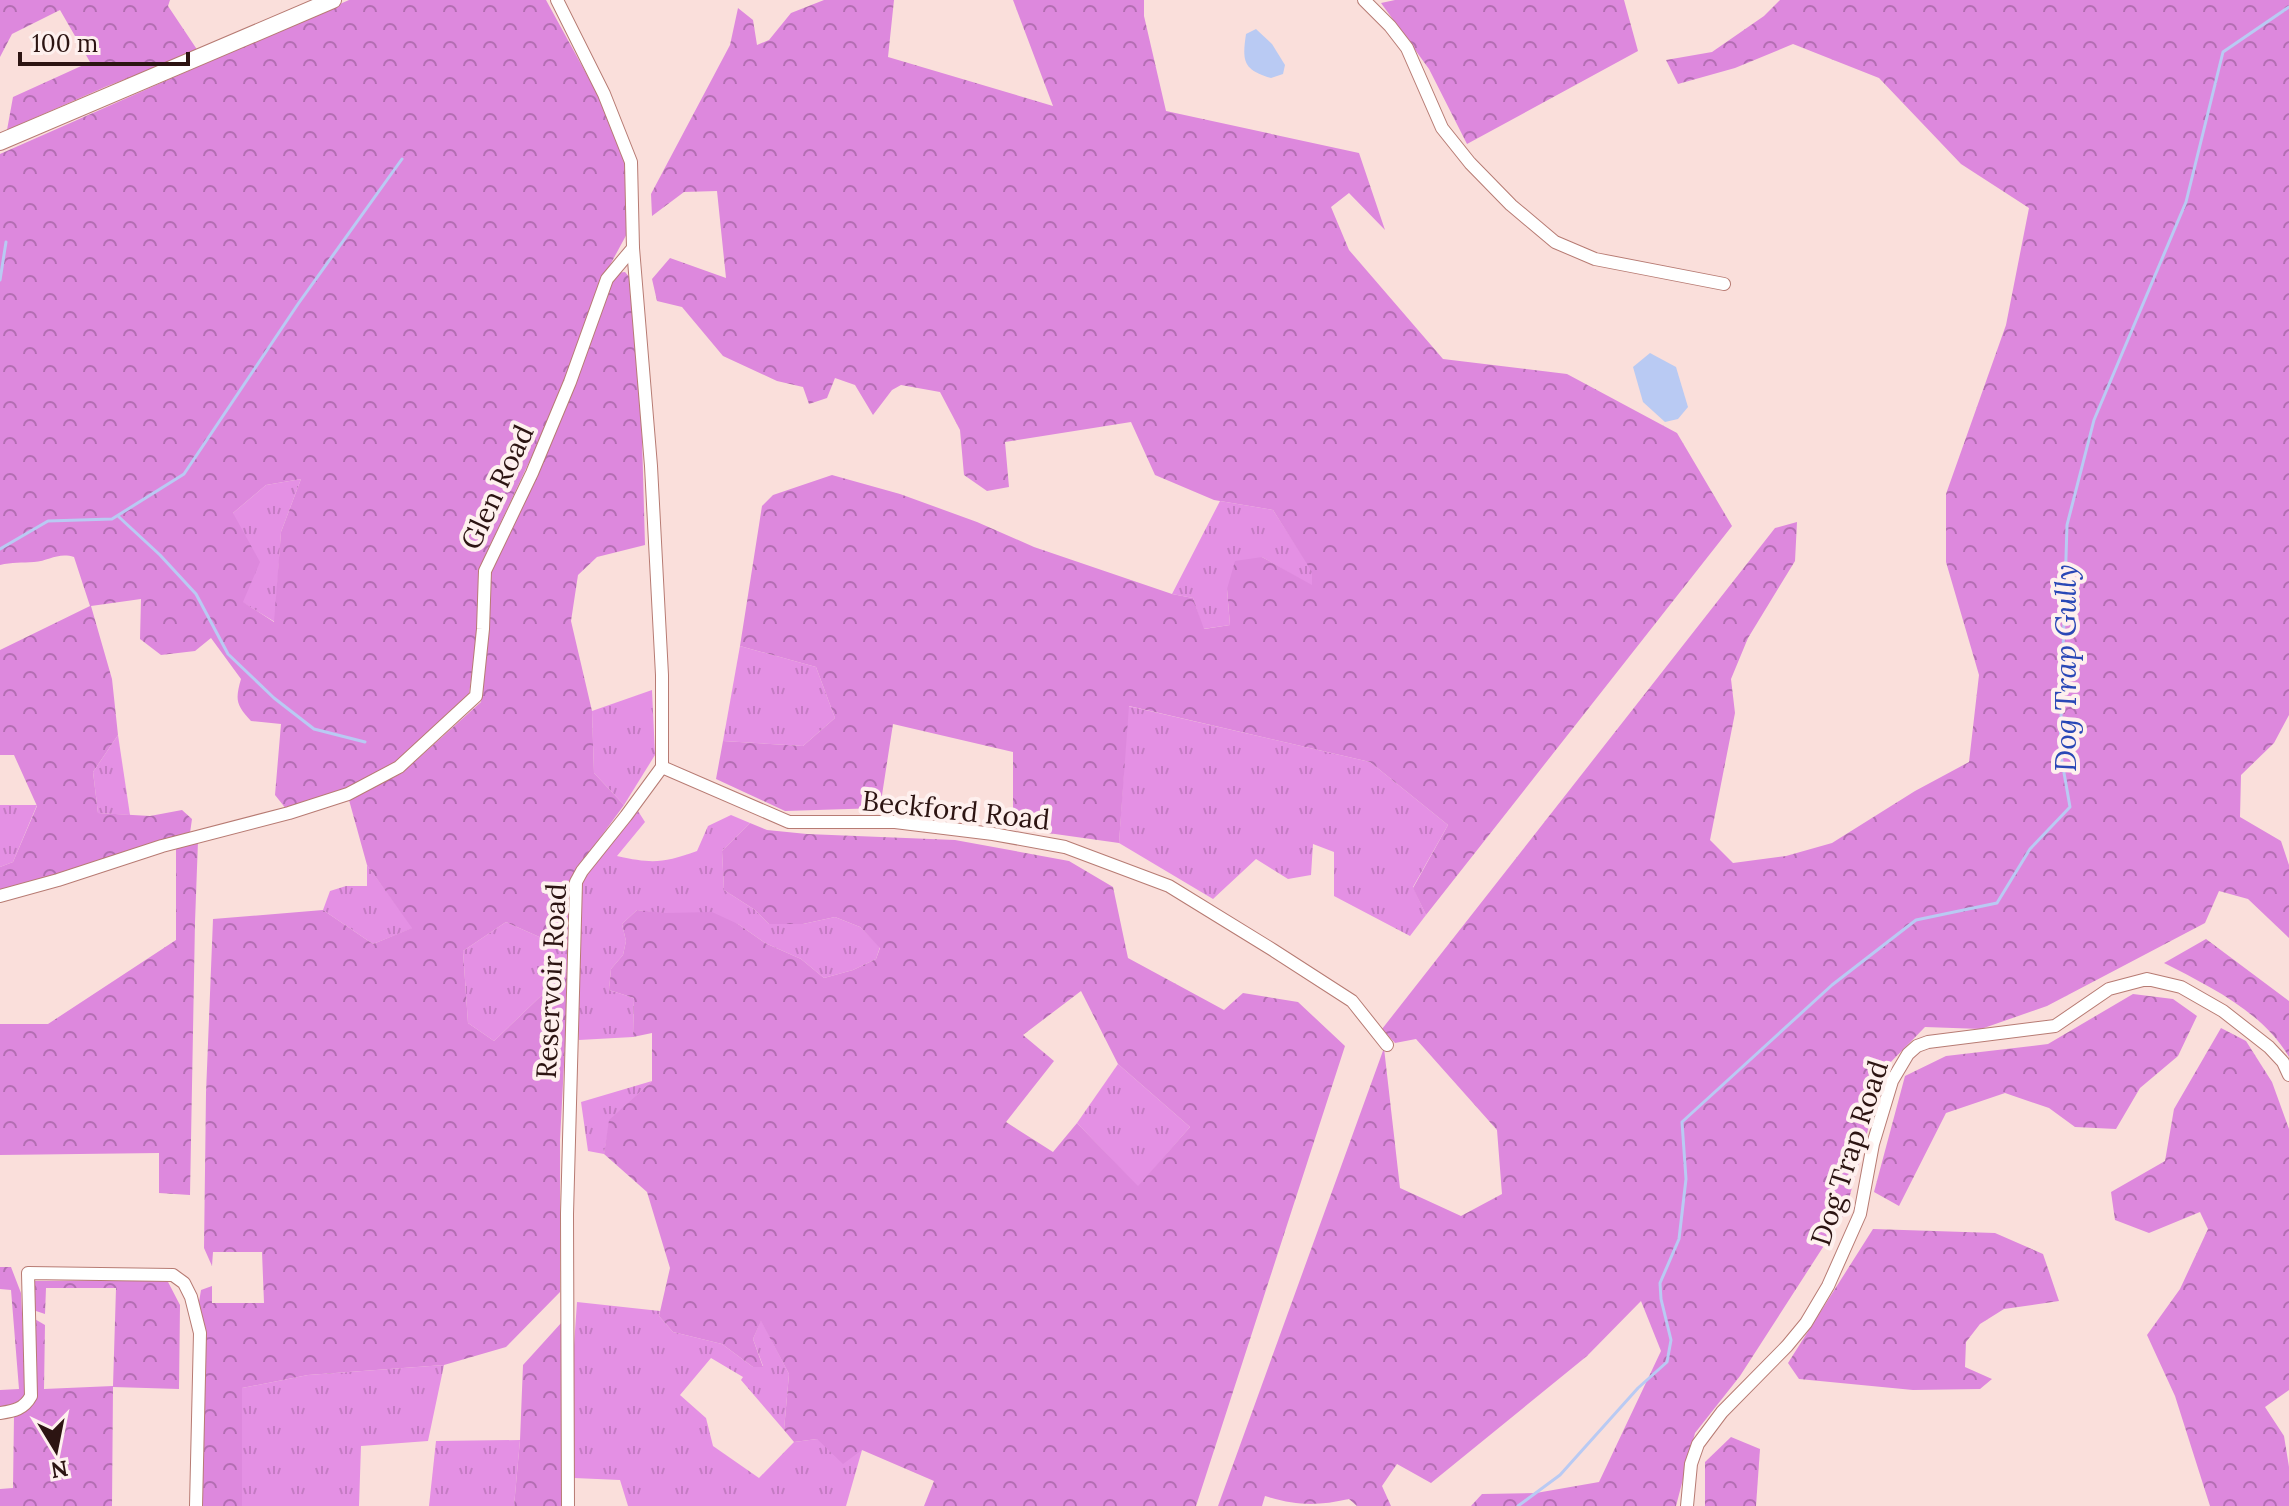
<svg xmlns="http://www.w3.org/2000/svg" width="2289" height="1506" font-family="Lora,serif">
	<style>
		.grass { fill: url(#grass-tufts) }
		.forest { fill: url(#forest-crowns); fill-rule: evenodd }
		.water { fill: #b9caf3 }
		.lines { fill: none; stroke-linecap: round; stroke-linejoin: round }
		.stream { stroke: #b9caf3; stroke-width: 3 }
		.minor-casing { stroke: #b77b73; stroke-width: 14 }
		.tertiary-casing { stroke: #b77b73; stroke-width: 18 }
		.minor { stroke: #fff; stroke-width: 12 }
		.tertiary { stroke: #fff; stroke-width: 16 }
		.labels { text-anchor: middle; stroke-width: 8; stroke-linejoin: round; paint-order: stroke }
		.street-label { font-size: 28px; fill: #2c1412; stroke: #fef0ee }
		.water-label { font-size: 30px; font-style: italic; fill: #2947b6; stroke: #fef0ee }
	</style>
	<defs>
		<pattern id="grass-tufts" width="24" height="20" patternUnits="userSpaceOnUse" patternTransform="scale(2)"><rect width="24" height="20" fill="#e490e4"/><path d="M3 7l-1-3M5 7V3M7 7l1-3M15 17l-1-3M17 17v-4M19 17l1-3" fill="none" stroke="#c47bc3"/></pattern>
		<pattern id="forest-crowns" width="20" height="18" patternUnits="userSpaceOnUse" patternTransform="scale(2)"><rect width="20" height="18" fill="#d8d"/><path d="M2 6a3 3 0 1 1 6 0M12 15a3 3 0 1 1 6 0" fill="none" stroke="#b36eb2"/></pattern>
	</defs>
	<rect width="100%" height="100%" fill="#fadfdb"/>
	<g class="grass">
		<polygon points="301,479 281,532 275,622 242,602 233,513 266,485"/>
		<polygon points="1220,501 1273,510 1313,572 1312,586 1262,557 1227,589 1230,625 1203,629 1193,598 1172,594"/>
		<polygon points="740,646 816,667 835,718 803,746 723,741"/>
		<polygon points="652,690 655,755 624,805 594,773 592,711"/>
		<polygon points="1128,706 1370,762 1448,825 1413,887 1426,915 1410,936 1334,896 1334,852 1313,844 1311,875 1288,879 1256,859 1213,899 1119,843"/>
		<polygon points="118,735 130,815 98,813 93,772"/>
		<polygon points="0,805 37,805 13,862 0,867"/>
		<path d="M638,811L645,822L617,856C653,864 663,863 697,851L708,826L731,815L750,823L722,851L724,890L755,910L769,924H803L835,917L860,927L880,947L876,959L853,970L824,978L801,959L765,943L738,924L637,910L622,924L626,941L623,955L611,969L609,990L634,998L633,1037L579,1040L577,978L581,879Z"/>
		<polygon points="367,865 413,928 373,944 323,910 330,891 346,886 367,886"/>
		<polygon points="573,875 569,969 494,1041 468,1023 463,951 506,922 544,939 564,911"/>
		<polygon points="1118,1064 1190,1127 1138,1187 1077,1123"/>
		<polygon points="652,1081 610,1120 604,1154 588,1151 581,1102"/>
		<polygon points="577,1302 660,1311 659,1316 673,1332 722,1344 753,1367 763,1366 753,1339 761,1320 789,1374 784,1430 741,1380 743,1377 711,1358 680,1395 706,1418 713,1446 759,1478 794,1442 817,1439 862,1450 846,1506 628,1506 620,1480 574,1478 573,1360"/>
		<polygon points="444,1365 428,1441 361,1446 359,1506 242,1506 242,1388 308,1375"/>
		<polygon points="520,1440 514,1506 429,1506 436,1441"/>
	</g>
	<g class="forest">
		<polygon points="0,0 170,0 168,6 198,51 105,87 7,130 13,97 90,62 60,10 12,34 0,57"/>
		<path d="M349,0H546L598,95L625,162L629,230L603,278L561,394L478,571V631L469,694L395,763L346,789L287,810L275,795L281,724L251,721C236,705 235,700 241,679L211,638L195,651L161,655L140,639L141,599L91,606L112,679L118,735L93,772L98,813L150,816L182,810L192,819L190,833L0,891V867L13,862L37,806L14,755H0V650L90,606L74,557C58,552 49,561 34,562C22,563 12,562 0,565V154ZM301,479L281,532L274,622L243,602L260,562L233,513L266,485Z"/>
		<polygon points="824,0 894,0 888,57 1053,106 1013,0 1144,0 1144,16 1166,111 1359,153 1385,230 1349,193 1331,207 1349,250 1443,359 1567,374 1677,433 1732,526 1426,915 1413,888 1448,825 1370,762 1129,706 1119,843 1013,828 1013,752 893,724 880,808 785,811 716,779 723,741 803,746 835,718 816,667 740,646 762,506 773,495 832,475 900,494 977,522 1034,547 1172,594 1193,598 1204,629 1230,625 1227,589 1235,561 1262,557 1312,585 1312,572 1273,510 1214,500 1155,475 1131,422 1005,442 1009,487 987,491 964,475 960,430 940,392 901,385 892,390 873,415 855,385 835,378 827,398 809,404 803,387 777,381 723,356 682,307 657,301 652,279 670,258 726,278 717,191 684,192 652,216 651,194 730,45 738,8 753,20 757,45 769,40 791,13"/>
		<polygon points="1395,0 1624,0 1638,51 1467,144 1429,69 1381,3"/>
		<path d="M1780,0H2289V715L2274,743L2241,775L2240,817L2281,841L2289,865V938L2248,899L2219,891L2205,923L2047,1006L1981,1029L1925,1027L1885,1068L1845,1213L1740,1376L1695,1433L1676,1506H1471L1482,1494L1536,1493L1599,1482L1661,1351L1641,1301L1587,1356L1431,1483L1397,1464L1382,1486L1391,1506H1357L1349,1499C1318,1506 1296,1506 1265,1496L1262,1506H1218L1384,1048L1400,1188L1461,1216L1502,1194L1497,1130L1416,1039L1395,1043L1382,1029L1775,528L1797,522L1795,561L1748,638L1731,679L1735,713L1710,840L1733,863L1786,856L1832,843L1915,791L1969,762L1979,675L1946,562V494L2006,325L2029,208L1961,164L1879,78L1793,44L1735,68L1678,84L1666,60L1712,52L1764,16Z"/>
		<polygon points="625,272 630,278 634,299 642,438 645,545 597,557 578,575 571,621 592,711 594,773 624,805 573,875 564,911 570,941 544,939 506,922 463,951 468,1023 494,1041 569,969 560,1140 560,1292 506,1347 444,1365 308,1375 242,1388 242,1506 202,1506 196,1320 201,1290 212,1286 212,1303 264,1303 262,1252 213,1252 212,1266 204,1248 206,1093 213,919 323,910 373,944 412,928 367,865 349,800 402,773 481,702 488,632 490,572 612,279 616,273"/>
		<path d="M750,823L767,830L807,834L955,840L1069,861L1113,887L1128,958L1224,1010L1243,993L1298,1002L1345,1046L1196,1506H924L934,1481L862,1450L843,1464L817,1439L794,1442L784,1430L789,1374L761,1321L753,1339L763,1367H753L722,1344L673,1332L659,1316L670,1268L647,1192L604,1154L609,1120L652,1081V1033L633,1037L634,998L609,990L611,969L623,955L626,941L622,924L637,910L665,913L712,912L738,924L765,943L801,959L824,978L853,970L876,959L880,948L860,927L835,917L803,924H769L755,910L724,890L722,851ZM1081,991L1118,1064L1190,1127L1138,1186L1077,1123L1053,1152L1006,1122L1054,1061L1023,1035Z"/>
		<polygon points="198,841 195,922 190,1195 159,1193 159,1153 0,1155 0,1024 48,1024 176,940 176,848"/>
		<path d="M2206,939L2289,1001V1057C2263,1012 2209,986 2164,963Z"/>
		<polygon points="2133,994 2173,999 2197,1016 2178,1056 2140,1088 2116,1129 2075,1127 2049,1108 2005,1093 1946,1113 1899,1206 1874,1192 1905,1076 1946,1056 2048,1044"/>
		<polygon points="2221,1028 2246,1041 2272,1082 2289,1129 2289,1390 2265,1407 2284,1436 2289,1467 2289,1506 2210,1506 2175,1396 2147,1335 2180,1289 2208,1229 2200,1212 2149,1233 2115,1220 2111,1192 2165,1161 2174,1109"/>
		<polygon points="1873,1229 1995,1233 2043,1254 2059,1301 2004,1309 1980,1324 1966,1342 1965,1367 1992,1379 1980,1389 1913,1390 1799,1379 1788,1363"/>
		<polygon points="0,1267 11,1267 21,1293 26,1396 14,1406 0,1408 0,1390 19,1389 11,1290 0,1289"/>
		<polygon points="167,1280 180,1305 179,1389 113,1387 112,1506 0,1506 0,1489 13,1488 14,1415 31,1405 33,1318 45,1325 44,1389 113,1386 116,1288 46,1288 45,1314 33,1310 31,1281"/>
		<polygon points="562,1322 563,1506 514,1506 520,1440 523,1365"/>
		<polygon points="1731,1437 1760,1449 1756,1506 1705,1506 1705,1462"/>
	</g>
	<g class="water">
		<path d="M1256,29L1272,44L1285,65L1283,74L1271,78C1243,70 1242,61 1246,34Z"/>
		<polygon points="1650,353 1676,367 1688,407 1678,419 1665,422 1643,402 1633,367"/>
	</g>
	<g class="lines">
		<g class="stream">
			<polyline points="0,280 6,242"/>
			<polyline points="119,517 160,555 196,594 228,654 274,698 314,729 365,742"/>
			<polyline points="0,549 48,521 112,519 184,474 298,304 402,159"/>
			<polyline points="1518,1506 1560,1475 1638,1388 1667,1362 1671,1340 1661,1299 1660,1283 1679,1239 1686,1179 1682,1122 1832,985 1916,920 1997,903 2030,849 2070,807 2060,750 2067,525 2094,420 2186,202 2223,52 2289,7"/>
		</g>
		<g class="minor-casing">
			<g id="minor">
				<polyline points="1364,0 1390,26 1407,48 1442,128 1470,163 1511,205 1555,242 1595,259 1724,284"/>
				<polyline points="662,767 789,822 895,822 993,834 1065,847 1169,886 1273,950 1352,1001 1387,1045"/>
				<polyline points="0,896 58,880 162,846 289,813 348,794 399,767 476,696 483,629 485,571 532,473 570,382 607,279 633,248 631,162 604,94 557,0"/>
				<path d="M0,1413C14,1411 24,1409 31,1396L28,1273L173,1275L184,1283L191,1297L200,1333L196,1506"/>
				<polyline points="568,1506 567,1214 576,882 582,871 626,816 662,767 662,675 651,466 633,248"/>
				<polyline points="1687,1506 1691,1464 1698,1444 1722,1412 1787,1346 1806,1323 1828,1286 1860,1214 1873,1144 1892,1081 1908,1054 1917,1046 1928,1042 2055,1026 2109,989 2147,979 2181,987 2223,1011 2269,1047 2283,1062 2289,1075"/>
			</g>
		</g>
		<g class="tertiary-casing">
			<polyline id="tertiary" points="0,142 333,0"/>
		</g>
		<use href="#minor" class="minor"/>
		<use href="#tertiary" class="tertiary"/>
	</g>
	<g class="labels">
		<g class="street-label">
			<text transform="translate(497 487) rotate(-65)" y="10">Glen Road</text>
			<text transform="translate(956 810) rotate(6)" y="10">Beckford Road</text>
			<text transform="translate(551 981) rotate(-87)" y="10">Reservoir Road</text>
			<text transform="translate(1849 1153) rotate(-72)" y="10">Dog Trap Road</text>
		</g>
		<g class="water-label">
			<text transform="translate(2066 668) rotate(-90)" y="10">Dog Trap Gully</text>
		</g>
	</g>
	<g transform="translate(56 1450) rotate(170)" stroke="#fef0ee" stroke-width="6" paint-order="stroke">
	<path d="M0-6L14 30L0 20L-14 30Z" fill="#2c1412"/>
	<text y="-12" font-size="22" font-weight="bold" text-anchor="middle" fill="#2c1412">N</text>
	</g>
	<path d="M20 52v12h168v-12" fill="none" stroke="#2c1412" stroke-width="4"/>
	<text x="32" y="52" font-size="24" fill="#2c1412" stroke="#fef0ee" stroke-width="6" paint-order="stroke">100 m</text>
</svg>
